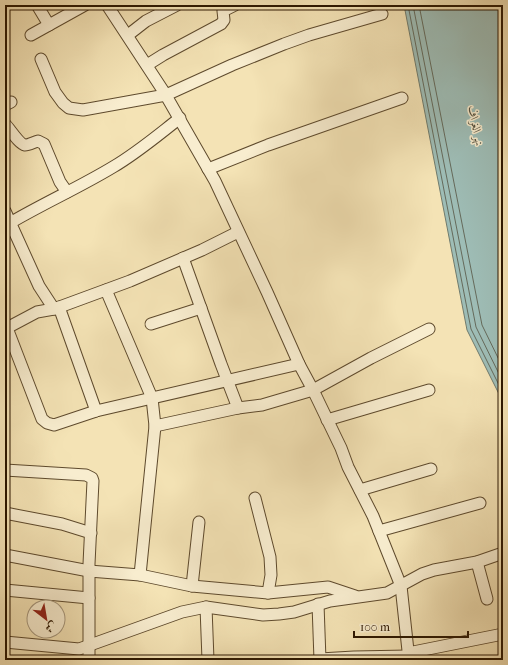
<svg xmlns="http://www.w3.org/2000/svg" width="508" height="665" font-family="'IM FELL French Canon',Amiri,serif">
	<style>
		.water { fill: #9ebdb6; stroke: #707b6d }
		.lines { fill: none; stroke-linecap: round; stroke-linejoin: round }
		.shore { stroke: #656a5b; stroke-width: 1 }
		.minor-casing { stroke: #5e4a2d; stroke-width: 13 }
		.minor { stroke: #f8edcf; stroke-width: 11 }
		.labels { text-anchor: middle; stroke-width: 3; stroke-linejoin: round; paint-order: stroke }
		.water-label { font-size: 12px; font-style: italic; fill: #545140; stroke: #f8edcf }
	</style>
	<rect width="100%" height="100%" fill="#f4e3b5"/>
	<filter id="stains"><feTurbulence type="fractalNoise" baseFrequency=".005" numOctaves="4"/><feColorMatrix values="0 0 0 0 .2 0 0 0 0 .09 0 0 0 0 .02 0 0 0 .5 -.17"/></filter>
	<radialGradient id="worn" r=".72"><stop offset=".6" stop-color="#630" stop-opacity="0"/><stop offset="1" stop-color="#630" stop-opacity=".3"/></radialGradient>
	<polygon class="water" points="404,5 503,5 503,402 467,330"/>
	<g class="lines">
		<g class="shore">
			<polyline points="408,5 471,329 503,393"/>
			<polyline points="413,5 476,327 503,382"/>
			<polyline points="419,5 482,325 503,368"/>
		</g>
		<g class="minor-casing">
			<g id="minor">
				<polyline points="37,5 49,25"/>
				<polyline points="107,5 164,92 215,181 267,292 299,364 313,390 341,448 348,467 373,516 401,586 409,660"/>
				<polyline points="31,35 85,5"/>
				<polyline points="128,35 146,21 177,5"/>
				<polyline points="41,59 55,92 63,103 69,108 83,110 166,95 232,65 284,44 309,35 382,14"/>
				<polyline points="147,65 163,55 221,24 224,20 223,11 235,5"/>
				<polyline points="5,105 11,102"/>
				<path d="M5,124C10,129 19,144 25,145C29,145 34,142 38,141L44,144L60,182L67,192"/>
				<polyline points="208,169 268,145 402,98"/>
				<polyline points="5,211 39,286 54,309"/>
				<path d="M10,223C44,203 80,187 113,167C137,153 158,135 180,118"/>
				<polyline points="183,258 221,364 238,408 262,405 313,390 371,358 429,329"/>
				<polyline points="106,290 152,398 155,426 140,575"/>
				<polyline points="59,307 96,411"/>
				<polyline points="151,324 201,308"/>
				<polyline points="7,328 42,419 47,423 54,425 96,411 299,364"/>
				<polyline points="5,329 37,312 54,309 130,281 202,250 238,232"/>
				<polyline points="327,420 429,390"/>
				<polyline points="155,426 238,408"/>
				<polyline points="5,470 86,475 92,478 93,481 89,564 89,660"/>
				<polyline points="360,490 431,469"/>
				<polyline points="255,498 270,557 271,575 268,593"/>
				<polyline points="5,513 62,524 91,533"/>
				<polyline points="379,531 480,503"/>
				<polyline points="5,555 89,571 140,575 192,586 268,593 328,587 355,596"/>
				<polyline points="477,562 487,599"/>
				<polyline points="192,586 199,522"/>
				<polyline points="5,590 89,598"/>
				<polyline points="318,604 320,660"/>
				<polyline points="206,607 208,660"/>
				<polyline points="5,642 79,649 182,612 206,607 263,615 279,614 294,612 330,601 387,593 422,574 434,570 477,562 503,553"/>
				<polyline points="408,653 503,634"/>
				<polyline points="320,659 354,657 408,656"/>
			</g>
		</g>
		<use href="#minor" class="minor"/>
	</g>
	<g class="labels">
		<g class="water-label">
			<text transform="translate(476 126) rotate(79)" y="4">نهر الغراف</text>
		</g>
	</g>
	<rect width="508" height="665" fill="none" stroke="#f4e3b5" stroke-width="20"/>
	<rect x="6" y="6" width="496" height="653" fill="none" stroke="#2c1700" stroke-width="2"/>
	<rect x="10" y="10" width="488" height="645" fill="none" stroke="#2c1700"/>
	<g transform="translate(46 619) rotate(149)"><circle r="19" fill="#f8edcf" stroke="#a6977c"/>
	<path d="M0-3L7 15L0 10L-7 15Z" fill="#8f2418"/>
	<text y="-6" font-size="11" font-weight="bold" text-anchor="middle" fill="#2c1700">ش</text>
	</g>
	<path d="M354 631v6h114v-6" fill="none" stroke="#2c1700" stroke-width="2"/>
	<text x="360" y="631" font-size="12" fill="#2c1700" stroke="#f8edcf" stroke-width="3" paint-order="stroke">100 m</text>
	<rect width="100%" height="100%" filter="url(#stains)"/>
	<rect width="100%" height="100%" fill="url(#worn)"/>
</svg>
